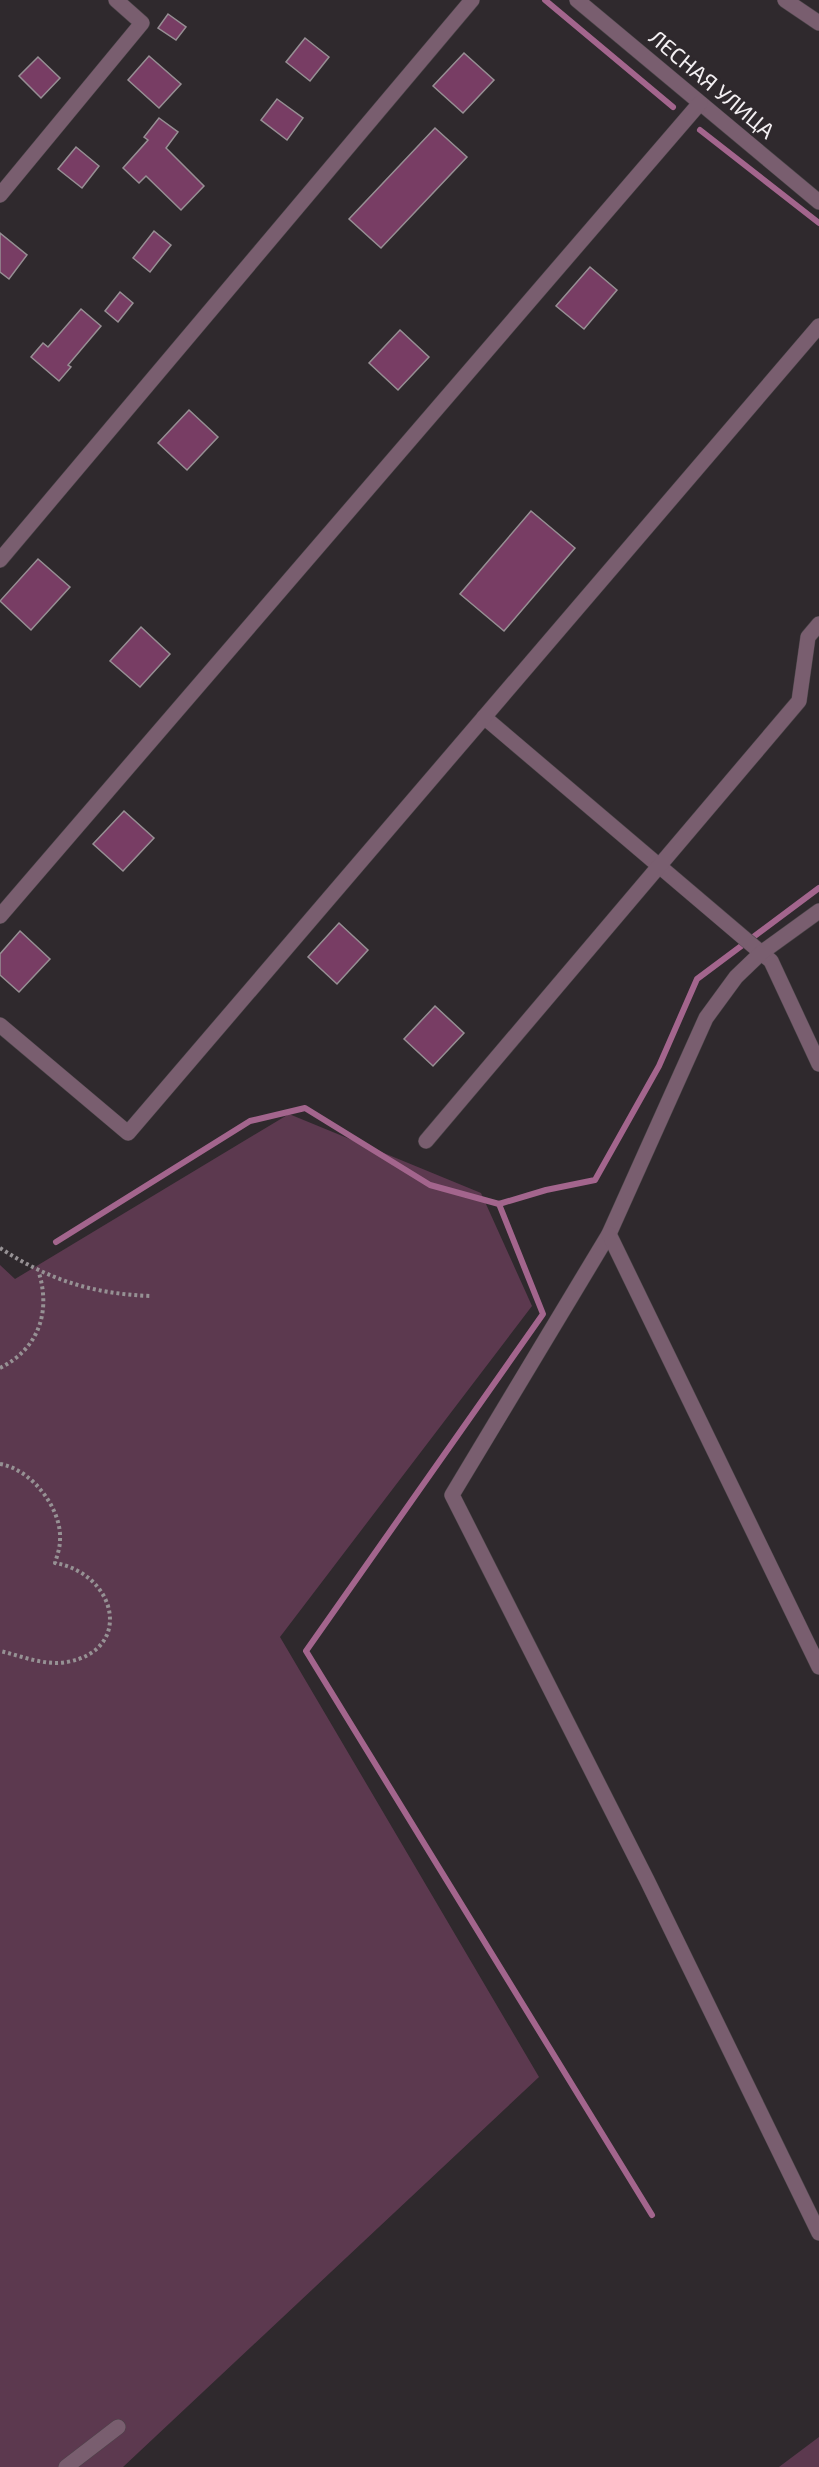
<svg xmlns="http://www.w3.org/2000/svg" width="819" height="2467" font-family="'Exo 2',sans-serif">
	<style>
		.green { fill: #5c394f }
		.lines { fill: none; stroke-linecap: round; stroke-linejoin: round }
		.stream { stroke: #a3658d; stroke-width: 6 }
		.building { fill: #783d64; stroke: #978f94; stroke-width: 1.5 }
		.street-casing { stroke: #4b4549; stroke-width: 16 }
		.path { stroke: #969194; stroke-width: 4; stroke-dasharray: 3 3; stroke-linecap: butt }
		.street { stroke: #795e6f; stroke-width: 15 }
		.labels { text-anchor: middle; stroke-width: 5; stroke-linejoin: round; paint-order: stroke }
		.street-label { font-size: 22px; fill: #f4f0f3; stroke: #2f292d }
	</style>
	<rect width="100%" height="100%" fill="#2f292d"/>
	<g class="green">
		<polygon points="289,1114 481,1193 532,1306 280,1637 539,2077 123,2467 0,2467 0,1265 15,1279"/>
		<polygon points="819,2437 819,2467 779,2467"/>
	</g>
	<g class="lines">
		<g class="stream">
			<polyline points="545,0 673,107"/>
			<polyline points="700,130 819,223"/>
			<polyline points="499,1204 543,1314 306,1651 652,2215"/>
			<polyline points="56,1242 250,1121 305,1108 430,1185 499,1204 546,1190 595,1180 659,1066 697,979 819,888"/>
		</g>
	</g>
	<g class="building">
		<polygon points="168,14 186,27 176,40 158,28"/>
		<polygon points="305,38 329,57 310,81 286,62"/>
		<polygon points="464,53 494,80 463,113 433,86"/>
		<polygon points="149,56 181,84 159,108 128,80"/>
		<polygon points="38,57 60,78 41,98 19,76"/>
		<polygon points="277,99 303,118 287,140 261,120"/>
		<polygon points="159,118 178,132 166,148 204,186 181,210 146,176 139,183 123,168 148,140 144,137"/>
		<polygon points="435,128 467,157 381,248 349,219"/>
		<polygon points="76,147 99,166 82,188 58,169"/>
		<polygon points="154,231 171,245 150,272 133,258"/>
		<polygon points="0,233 27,255 9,279 0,272"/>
		<polygon points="590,267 617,290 584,329 556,306"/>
		<polygon points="120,292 133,303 118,322 105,311"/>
		<polygon points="81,309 101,326 68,365 71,367 59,381 31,357 43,343 48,347"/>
		<polygon points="400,330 429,357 398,390 369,363"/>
		<polygon points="189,410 218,437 187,470 158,443"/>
		<polygon points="531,511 575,548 504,631 460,594"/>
		<polygon points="38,559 70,587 31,630 0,601"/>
		<polygon points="141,627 170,654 140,687 110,661"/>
		<polygon points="124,811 154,838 123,871 93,844"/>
		<polygon points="339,923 368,950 337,984 308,957"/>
		<polygon points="20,931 50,959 19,992 0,975 0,954"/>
		<polygon points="435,1006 464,1033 433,1066 404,1039"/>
	</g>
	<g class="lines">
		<g class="street-casing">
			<g id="street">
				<polyline points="577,0 819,202"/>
				<polyline points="785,0 819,23"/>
				<polyline points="0,195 142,23 116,0"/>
				<polyline points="0,560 472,0"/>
				<polyline points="484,717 771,961 819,1064"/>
				<polyline points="819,911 761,953 736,977 706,1018 609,1234 452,1495 647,1880 819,2233"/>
				<polyline points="0,916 700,103"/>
				<polyline points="0,1025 128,1133 819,326"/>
				<polyline points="426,1141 799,701 808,637 819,624"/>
				<polyline points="609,1234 819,1667"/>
				<polyline points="66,2467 118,2427"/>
			</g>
		</g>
		<g class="path">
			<path d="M0,1248C49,1280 93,1294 151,1296"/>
			<path d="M0,1368C38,1349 51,1313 39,1273"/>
			<path d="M0,1464C31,1469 62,1508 60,1540C60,1548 57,1556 55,1563C117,1574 134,1650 67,1662C44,1666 22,1656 0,1651"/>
		</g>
		<use href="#street" class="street"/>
	</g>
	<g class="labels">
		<g class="street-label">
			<text transform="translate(712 84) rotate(40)" y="8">ЛЕСНАЯ УЛИЦА</text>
		</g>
	</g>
</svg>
